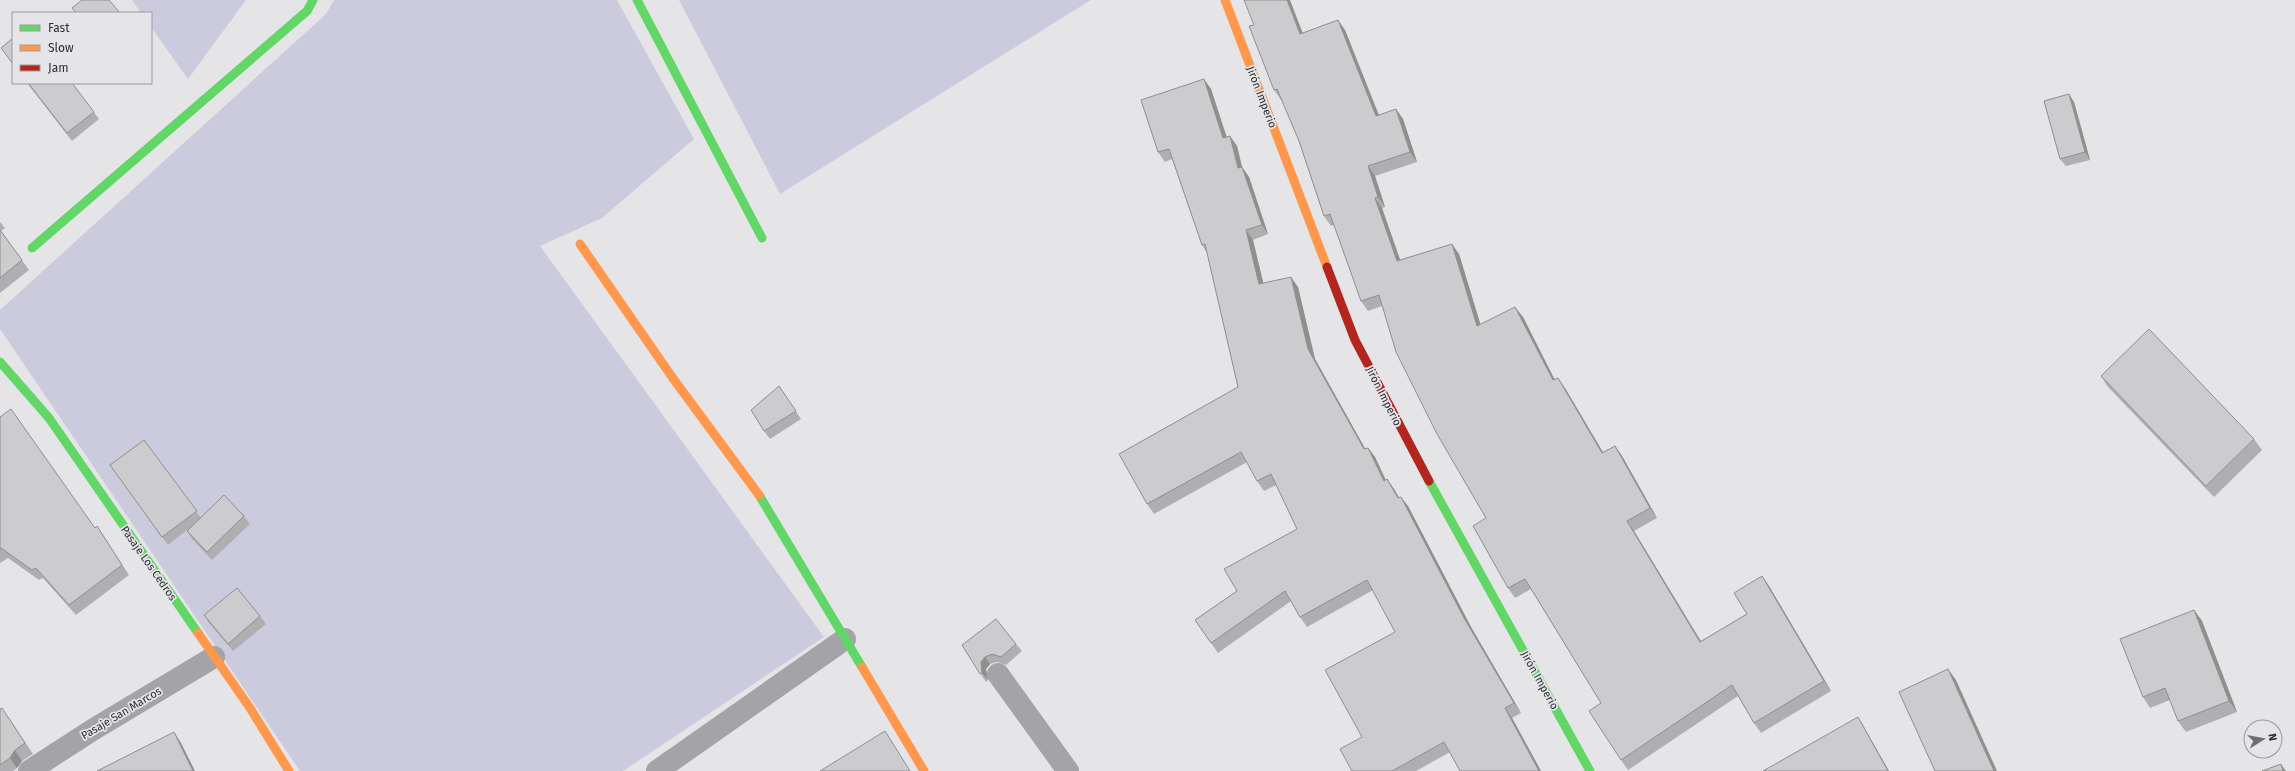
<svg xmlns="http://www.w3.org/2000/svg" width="2295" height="771" font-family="'Fira Sans',sans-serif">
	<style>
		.green { fill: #cccbde }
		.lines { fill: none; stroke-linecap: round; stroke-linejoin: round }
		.street { stroke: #a3a3a8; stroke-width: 22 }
		.fast { stroke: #63d668; stroke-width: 9 }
		.slow { stroke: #ff974d; stroke-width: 9 }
		.jam { stroke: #b3261e; stroke-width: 9 }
		.wall { fill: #afafb1 }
		.shaded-wall { fill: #8f8f90 }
		.building { fill: #ccccce; stroke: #8f8f90 }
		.labels { text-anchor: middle; stroke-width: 3.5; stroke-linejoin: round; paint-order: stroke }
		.street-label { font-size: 11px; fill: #2f2f31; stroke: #e4e4e9 }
	</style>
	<rect width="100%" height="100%" fill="#e5e5e8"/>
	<g class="green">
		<polygon points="132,0 246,0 188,79 151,27 151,13 141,13"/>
		<polygon points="334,0 617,0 694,139 602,218 540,246 824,637 623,771 300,771 0,329 0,310 326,14"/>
		<polygon points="679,0 1091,0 780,194"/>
	</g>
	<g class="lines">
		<g class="street">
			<polyline points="998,674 1068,771"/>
			<polyline points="29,771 94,729 214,657"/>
			<polyline points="657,771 845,639"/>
		</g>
		<g class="fast">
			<polyline points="637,0 762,238"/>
			<polyline points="32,248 307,11 313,0"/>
			<polyline points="0,362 49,418 198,633"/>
			<polyline points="1429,481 1590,771"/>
			<polyline points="759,495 862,667"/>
		</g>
		<g class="slow">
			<polyline points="1225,0 1327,267"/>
			<polyline points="580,244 672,377 759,495"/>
			<polyline points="198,633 250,708 289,771"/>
			<polyline points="862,667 924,771"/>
		</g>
		<polyline class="jam" points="1327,267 1355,340 1429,481"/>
	</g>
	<g class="wall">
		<polygon points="1254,25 1303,33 1345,30 1379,115 1396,109 1403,119 1417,162 1375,176 1385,207 1382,208 1400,260 1459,254 1480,324 1523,317 1554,380 1565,388 1603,452 1615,446 1622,456 1657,518 1634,531 1701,641 1747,614 1762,576 1769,586 1831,691 1761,733 1754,723 1738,696 1628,770 1621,760 1601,703 1531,589 1515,598 1508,588 1486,518 1382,306 1368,311 1361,301 1334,225 1331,226 1324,216 1299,141 1282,100 1281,100 1274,90"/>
		<polygon points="27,83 72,83 99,119 72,141"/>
		<polygon points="1211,89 1226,137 1237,146 1242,167 1249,177 1268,234 1253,240 1263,283 1298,287 1315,359 1365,449 1368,448 1375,457 1385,480 1387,479 1394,489 1399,498 1408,506 1471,627 1521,713 1512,718 1541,771 1460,771 1450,752 1416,771 1352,771 1362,737 1395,632 1373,590 1307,627 1300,617 1291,601 1218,653 1195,620 1237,591 1297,529 1276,485 1264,491 1257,481 1247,462 1154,514 1147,504 1238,387 1207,253 1202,245 1172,159 1165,162 1158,152"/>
		<polygon points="2074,102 2090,160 2066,166 2060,159"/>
		<polygon points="0,222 5,228 1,231 29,270 0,293"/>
		<polygon points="2101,376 2254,439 2262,450 2214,497 2108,387"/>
		<polygon points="779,386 801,419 770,439 764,431"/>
		<polygon points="0,417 95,528 97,526 129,575 76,615 43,578 39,580 8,558 0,563"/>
		<polygon points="144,440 201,518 244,516 250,524 212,560 192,539 187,531 191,527 168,545 110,465"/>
		<polygon points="2194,610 2202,621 2237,712 2186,732 2178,721 2170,700 2150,708 2143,697"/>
		<polygon points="204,615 260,616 266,624 233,651 209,623"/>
		<polygon points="1016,644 1022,651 1006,665 997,662 990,664 986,669 988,680 986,682 962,645"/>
		<polygon points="0,709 9,718 33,754 22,761 17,768 13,771 0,771"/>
	</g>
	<g class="shaded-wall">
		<polygon points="1287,0 1290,0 1307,44 1300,34"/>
		<polygon points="1338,20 1345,30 1383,126 1376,116"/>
		<polygon points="1204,79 1211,89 1230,147 1223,138"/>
		<polygon points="2069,94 2074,102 2090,160 2085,152"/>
		<polygon points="1396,109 1403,119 1417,162 1410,152"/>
		<polygon points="1230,136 1237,146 1242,167 1249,177 1268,234 1262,225 1238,168"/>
		<polygon points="1368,166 1375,176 1385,207 1378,197"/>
		<polygon points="1375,198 1382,208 1404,271 1397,261"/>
		<polygon points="1246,230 1253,240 1266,294 1259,284"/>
		<polygon points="1452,244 1459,254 1484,336 1477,326"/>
		<polygon points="1291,277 1298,287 1315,359 1371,459 1364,449 1308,349"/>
		<polygon points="1515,307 1523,317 1560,390 1553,380"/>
		<polygon points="1558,378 1565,388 1609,463 1602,453"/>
		<polygon points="1615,446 1622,456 1657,518 1650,508"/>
		<polygon points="1368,448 1375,457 1391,491 1384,481"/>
		<polygon points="1387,479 1394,489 1405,508 1398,498"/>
		<polygon points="1401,497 1408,506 1471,627 1521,713 1514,703 1464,618"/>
		<polygon points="1627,521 1634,531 1707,652 1700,642"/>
		<polygon points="1762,576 1769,586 1831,691 1824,681"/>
		<polygon points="2194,610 2202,621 2237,712 2229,701"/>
		<polygon points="985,657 990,664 986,669 988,680 982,673 981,662"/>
		<polygon points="1948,669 1956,680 1997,771 1994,771"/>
		<polygon points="1505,708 1512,718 1541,771 1539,771"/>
		<polygon points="1858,717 1864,727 1889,771 1888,771"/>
		<polygon points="174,732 181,743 195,771 193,771"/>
		<polygon points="15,750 22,761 17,768 10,758"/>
		<polygon points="2281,764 2286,771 2283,771"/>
	</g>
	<g class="building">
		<polygon points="82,0 109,0 120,13 76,13 72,8"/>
		<polygon points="1244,0 1287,0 1300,34 1338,20 1376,116 1396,109 1410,152 1368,166 1378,197 1375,198 1397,261 1452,244 1477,326 1515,307 1553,380 1558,378 1602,453 1615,446 1650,508 1627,521 1700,642 1747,614 1734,593 1762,576 1824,681 1754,723 1732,685 1621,760 1589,711 1601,703 1525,579 1508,588 1473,526 1486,518 1437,434 1396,352 1379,295 1361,301 1330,214 1324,216 1299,141 1277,89 1274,90 1249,26 1254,25"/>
		<polygon points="13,38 13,64 1,48"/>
		<polygon points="1204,79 1223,138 1230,136 1238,168 1242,167 1262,225 1246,230 1259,284 1291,277 1308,349 1364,449 1368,448 1384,481 1387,479 1398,498 1401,497 1464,618 1514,703 1505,708 1539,771 1460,771 1444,742 1392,771 1352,771 1340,749 1362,737 1325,670 1395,632 1367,580 1300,617 1285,591 1211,643 1195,620 1237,591 1224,569 1297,529 1271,474 1257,481 1241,452 1147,504 1119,454 1238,387 1205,244 1202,245 1169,149 1158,152 1141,100"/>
		<polygon points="28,83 72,83 94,112 67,133"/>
		<polygon points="2069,94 2085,152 2060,159 2044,101"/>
		<polygon points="0,230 22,260 0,278"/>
		<polygon points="2149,329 2254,439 2206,486 2101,376"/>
		<polygon points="779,386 796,411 764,431 751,410"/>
		<polygon points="11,409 95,528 97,526 122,565 69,605 36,568 32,570 1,548 0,549 0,417"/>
		<polygon points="144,440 197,511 162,537 110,465"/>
		<polygon points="224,495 244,516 207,552 187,531"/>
		<polygon points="237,588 260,616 228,644 204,615"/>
		<polygon points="2194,610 2229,701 2178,721 2165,688 2143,697 2120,639"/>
		<polygon points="996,619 1016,644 1001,657 992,654 985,657 981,662 982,673 980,674 962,645"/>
		<polygon points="1948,669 1994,771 1935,771 1899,692"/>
		<polygon points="2,708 25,743 15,750 10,758 0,765 0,709"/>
		<polygon points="1858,717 1888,771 1763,771"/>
		<polygon points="885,731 910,771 820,771"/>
		<polygon points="174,732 193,771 97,771"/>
		<polygon points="2281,764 2283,771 2262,771"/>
	</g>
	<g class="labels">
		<g class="street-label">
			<text transform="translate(1262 97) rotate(69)" y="4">Jirón Imperio</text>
			<text transform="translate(1384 396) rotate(63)" y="4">Jirón Imperio</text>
			<text transform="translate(149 563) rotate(55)" y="4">Pasaje Los Cedros</text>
			<text transform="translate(1540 680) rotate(61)" y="4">Jirón Imperio</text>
			<text transform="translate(121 713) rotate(-31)" y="4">Pasaje San Marcos</text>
		</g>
	</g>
	<rect x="12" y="12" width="140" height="72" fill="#e4e4e9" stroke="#9c9c9f"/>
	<rect x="20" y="25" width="20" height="6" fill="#63d668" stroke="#9c9c9f"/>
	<text x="48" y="32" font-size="12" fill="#2f2f31">Fast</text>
	<rect x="20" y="45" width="20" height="6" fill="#ff974d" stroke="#9c9c9f"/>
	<text x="48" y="52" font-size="12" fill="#2f2f31">Slow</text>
	<rect x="20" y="65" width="20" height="6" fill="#b3261e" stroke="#9c9c9f"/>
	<text x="48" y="72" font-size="12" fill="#2f2f31">Jam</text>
	<g transform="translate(2263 739) rotate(79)"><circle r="19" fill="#e4e4e9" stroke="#9c9c9f"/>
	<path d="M0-3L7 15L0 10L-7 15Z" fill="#6f6f71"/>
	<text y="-6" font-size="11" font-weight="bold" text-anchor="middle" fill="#2f2f31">N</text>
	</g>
</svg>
